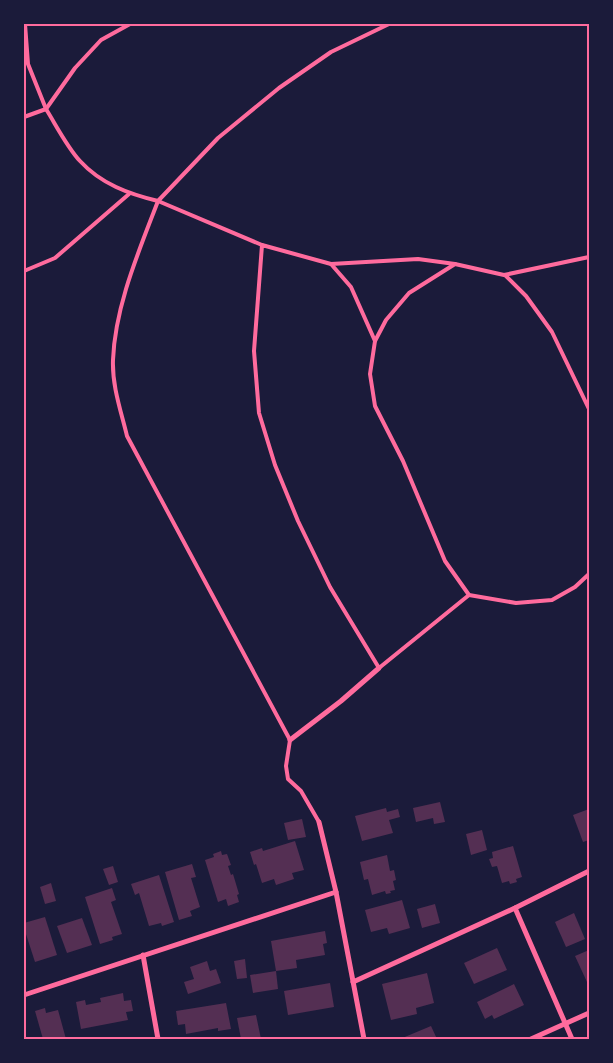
<svg xmlns="http://www.w3.org/2000/svg" width="613" height="1063" font-family="'Archivo Narrow',sans-serif">
	<style>
		.building { fill: #542f53 }
		.lines { fill: none; stroke-linecap: round; stroke-linejoin: round }
		.service { stroke: #ff6b9d; stroke-width: 4 }
		.minor { stroke: #ff6b9d; stroke-width: 5 }
		.neatline { fill: none; stroke: #ff6b9d; stroke-width: 2 }
	</style>
	<rect width="100%" height="100%" fill="#1b1b3a"/>
	<g class="building">
		<polygon points="440,802 445,822 434,824 433,818 416,822 413,808"/>
		<polygon points="386,808 387,812 398,809 400,817 389,820 393,833 362,841 355,816"/>
		<polygon points="589,809 589,840 583,842 573,815"/>
		<polygon points="302,819 306,837 288,840 284,823"/>
		<polygon points="482,830 487,850 471,855 466,834"/>
		<polygon points="295,841 304,870 292,873 294,879 276,885 274,879 262,883 256,864 254,865 250,852 262,848 263,851"/>
		<polygon points="513,846 522,877 516,879 517,882 510,884 509,881 502,883 497,866 492,867 489,859 493,858 492,852"/>
		<polygon points="221,851 222,855 227,854 231,865 228,866 231,875 233,874 239,894 237,895 239,902 228,906 226,899 218,902 205,860 214,857 213,854"/>
		<polygon points="387,855 390,871 394,870 396,880 393,881 395,890 390,891 391,893 386,894 385,891 372,895 368,879 364,880 360,862"/>
		<polygon points="192,864 196,877 191,878 200,907 190,911 192,916 179,920 165,872"/>
		<polygon points="113,866 118,882 109,885 103,869"/>
		<polygon points="159,875 174,922 162,926 161,923 149,926 139,893 135,895 131,884"/>
		<polygon points="51,883 56,901 45,904 40,887"/>
		<polygon points="112,888 116,900 111,902 122,934 112,937 113,940 100,944 85,897"/>
		<polygon points="402,900 410,928 389,934 387,928 371,932 365,910"/>
		<polygon points="435,904 440,923 422,928 417,909"/>
		<polygon points="574,913 585,939 566,947 555,922"/>
		<polygon points="45,917 57,955 35,962 24,928 24,923"/>
		<polygon points="82,918 92,945 67,953 57,926"/>
		<polygon points="325,931 327,943 323,944 325,955 296,960 297,968 276,971 271,941"/>
		<polygon points="497,948 507,970 474,984 464,963"/>
		<polygon points="589,950 589,981 587,982 575,956"/>
		<polygon points="245,959 247,978 237,979 234,961"/>
		<polygon points="207,961 210,971 216,969 221,983 188,994 184,982 194,979 190,967"/>
		<polygon points="276,971 278,989 253,993 250,975"/>
		<polygon points="427,973 434,1003 416,1008 417,1014 391,1020 382,984"/>
		<polygon points="330,983 334,1007 288,1015 284,991"/>
		<polygon points="514,984 524,1005 494,1019 492,1015 485,1019 477,1002"/>
		<polygon points="123,993 124,1001 131,1000 133,1011 126,1012 128,1020 81,1029 76,1002 85,1000 86,1005 101,1002 100,998"/>
		<polygon points="226,1003 231,1029 218,1031 218,1028 186,1034 185,1024 178,1025 176,1011"/>
		<polygon points="45,1008 46,1013 58,1010 66,1039 43,1039 35,1011"/>
		<polygon points="256,1015 261,1039 241,1039 237,1018"/>
		<polygon points="431,1026 437,1039 400,1039"/>
	</g>
	<g class="lines">
		<g class="service">
			<polyline points="25,24 28,64 46,109"/>
			<polyline points="46,109 75,68 101,40 130,24"/>
			<path d="M24,117L46,109C56,125 67,147 80,161C101,184 129,194 158,201C139,251 115,306 113,360C112,386 121,411 127,436L290,740L286,766L288,779L301,791L319,822"/>
			<polyline points="262,245 158,201 218,138 279,88 331,52 389,24"/>
			<polyline points="589,257 504,275 455,264 409,293 386,320 375,341 370,374 375,406 403,461 445,561 469,595 516,603 552,600 575,587 589,574"/>
			<polyline points="331,264 351,287 375,341"/>
			<polyline points="455,264 418,259 331,264 262,245 254,351 259,413 275,465 298,521 330,587 379,668 469,595"/>
			<polyline points="24,271 55,258 129,194"/>
			<polyline points="505,275 526,296 552,332 589,409"/>
		</g>
		<g class="minor">
			<polyline points="290,740 341,701 379,668"/>
			<polyline points="319,822 336,892 364,1039"/>
			<polyline points="515,908 572,1039"/>
			<polyline points="143,955 158,1039"/>
			<polyline points="353,982 515,908 589,871"/>
			<polyline points="24,995 336,892"/>
			<polyline points="531,1039 589,1013"/>
		</g>
	</g>
	<rect width="613" height="1063" fill="none" stroke="#1b1b3a" stroke-width="50"/>
	<rect x="25" y="25" width="563" height="1013" class="neatline"/>
</svg>
